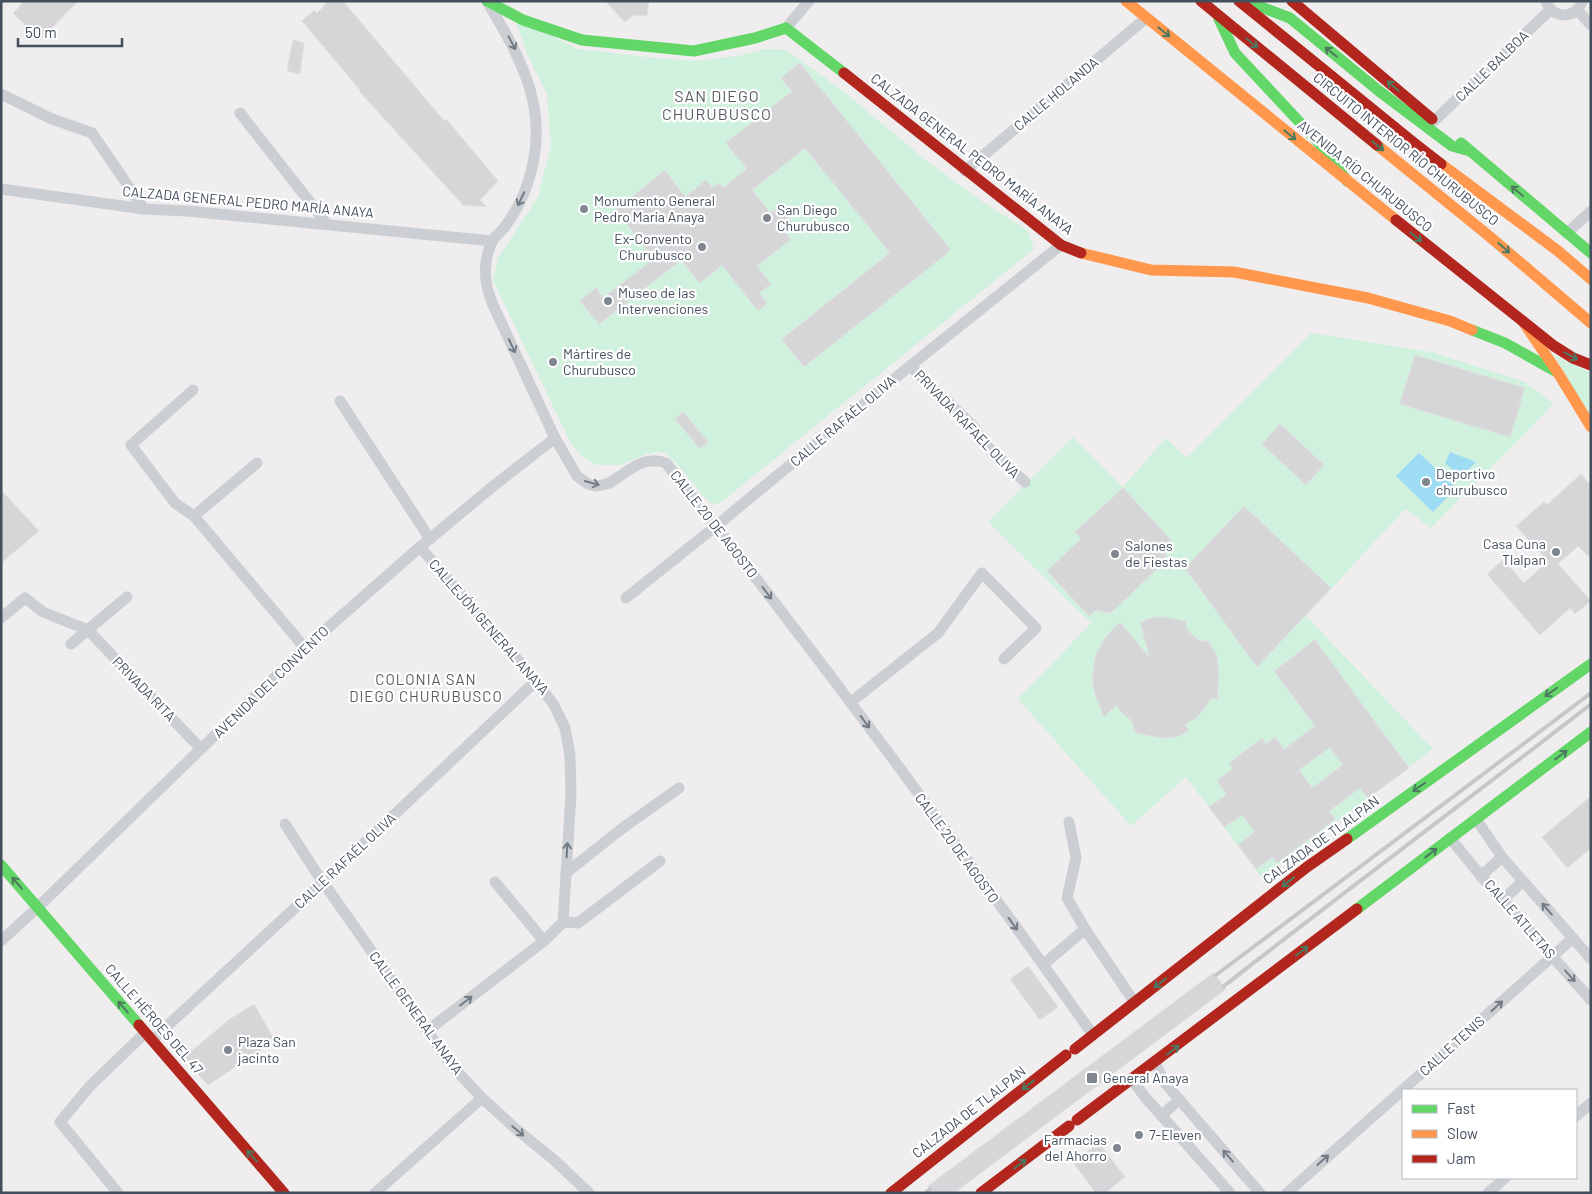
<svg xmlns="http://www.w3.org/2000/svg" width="1592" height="1194" font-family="Barlow,sans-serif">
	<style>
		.green { fill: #cff1de }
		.water { fill: #9edcf3 }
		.building { fill: #d6d5d7; stroke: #e0dfe0; fill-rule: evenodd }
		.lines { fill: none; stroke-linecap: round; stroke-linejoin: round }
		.street { stroke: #cbced2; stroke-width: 11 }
		.fast { stroke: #63d668; stroke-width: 11 }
		.slow { stroke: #ff974d; stroke-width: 11 }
		.jam { stroke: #b3261e; stroke-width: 11 }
		.rail { stroke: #c5c7c9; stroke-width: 4 }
		.oneway { stroke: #4d7860 }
		.oneway2 { stroke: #737b85 }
		.poi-dot { fill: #7f868f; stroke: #fff; stroke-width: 2 }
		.labels { text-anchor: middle; stroke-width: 4.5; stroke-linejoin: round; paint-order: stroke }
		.street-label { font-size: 14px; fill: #434f5c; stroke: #fff }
		.poi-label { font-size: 14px; fill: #434f5c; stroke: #fff; text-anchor: start }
		.neighbourhood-label { font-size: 15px; letter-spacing: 1px; fill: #595c63; stroke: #fff }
		.quarter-label { font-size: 16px; letter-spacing: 1px; fill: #595c63; stroke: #fff }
	</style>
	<rect width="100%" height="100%" fill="#efeded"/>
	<g class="green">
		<polygon points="519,20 578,49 655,58 696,61 737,56 765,49 786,50 840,89 927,161 980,200 1028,231 1034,249 720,503 712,504 706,499 675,462 665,453 656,452 647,454 620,465 597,465 583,457 571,444 493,280 498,258 538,197 551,146 547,94 527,54 517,24"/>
		<polygon points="1311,333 1431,352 1525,382 1554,404 1431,528 1405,509 1306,616 1433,749 1262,878 1186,777 1131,826 1018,699 1091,623 988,522 1073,437 1123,487 1166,438 1187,458"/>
		<polygon points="1554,355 1591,373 1591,418"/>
	</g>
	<g class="water">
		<polygon points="1450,452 1476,462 1461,477 1445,463"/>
		<polygon points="1419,453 1456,488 1433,512 1396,476"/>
	</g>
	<g class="building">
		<polygon points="25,1 78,1 40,40 13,13"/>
		<polygon points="329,1 343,1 444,121 446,119 498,181 480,200 487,207 463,205 360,92 361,91 302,21 314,10 317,13"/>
		<polygon points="605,1 649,1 647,16 633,15 625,22"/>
		<polygon points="293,40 304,43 300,74 287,71"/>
		<polygon points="800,63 951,250 804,367 782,339 890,253 805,148 752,190 770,213 779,206 792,223 783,230 791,239 757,266 771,284 759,293 767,303 758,311 722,265 700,283 681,260 599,324 580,301 596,288 603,298 654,259 616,210 665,170 685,197 706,180 712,188 719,183 723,188 747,169 726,143 792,91 781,78"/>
		<polygon points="1415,355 1525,388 1510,437 1400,404"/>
		<polygon points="683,412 708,442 700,449 675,419"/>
		<polygon points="1280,424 1324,465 1306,485 1262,444"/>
		<polygon points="1581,474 1591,486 1591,559 1578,546 1558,564 1591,601 1575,614 1570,608 1540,635 1487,574 1503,560 1524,583 1548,561 1516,526 1544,502 1547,505"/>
		<polygon points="1123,488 1171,540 1164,547 1166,560 1111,613 1096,610 1089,616 1047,571 1081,539 1075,532"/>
		<polygon points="1,490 39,531 1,563"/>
		<polygon points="1244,506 1331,588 1257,667 1185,568"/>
		<polygon points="1155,617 1164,617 1185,621 1187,630 1200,641 1208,641 1217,655 1219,679 1217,699 1211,698 1204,709 1196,718 1185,725 1189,731 1176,737 1163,738 1136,733 1132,721 1123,714 1116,705 1104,717 1096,697 1093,686 1093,669 1096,654 1104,639 1120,622 1150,658 1140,622"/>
		<path d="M1315,640L1409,768L1368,798L1360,788L1329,811L1335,819L1277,863L1273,857L1256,869L1238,845L1255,832L1242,815L1224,827L1209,807L1227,794L1217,781L1233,768L1229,763L1262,738L1266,744L1275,737L1284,749L1315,726L1274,671ZM1330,747L1343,765L1312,788L1299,770Z"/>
		<polygon points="1591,796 1591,848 1567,868 1542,837"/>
		<polygon points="1028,966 1058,1007 1040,1020 1010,979"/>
		<polygon points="1213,973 1226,989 954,1193 933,1193 928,1186"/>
		<polygon points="254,1004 275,1041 208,1085 183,1058 230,1019"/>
		<polygon points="1099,1143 1125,1177 1105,1193 1096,1193 1073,1162"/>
	</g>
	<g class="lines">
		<g class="street">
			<path d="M1546,1C1552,19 1576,20 1582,1"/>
			<path d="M488,3C523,62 552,114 527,185C522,200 514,215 504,228C500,233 494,237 492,242C482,263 484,284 493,305L555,438L577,476L588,484L595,486L603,485L609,483C627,473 643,454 666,463C814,650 956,841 1093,1035"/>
			<polyline points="1577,10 1591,25"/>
			<polyline points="786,28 809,1"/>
			<polyline points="1,94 52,119 92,133 144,209"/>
			<polyline points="240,113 327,224"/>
			<polyline points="1434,121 1550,10"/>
			<polyline points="965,171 1146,18"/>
			<polyline points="1,189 144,209 188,211 492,241"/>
			<polyline points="1567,233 1591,211"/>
			<polyline points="910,366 972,425 988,447 1025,482"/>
			<polyline points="193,390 131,445 175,503 194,516 305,648"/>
			<polyline points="340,401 430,539"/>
			<polyline points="194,516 257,463"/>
			<polyline points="420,547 536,681 554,705 565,728 570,755 571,795 563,922 544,941 427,1031"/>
			<polyline points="626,598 716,526 910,366 1061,245"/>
			<polyline points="1,618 25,598 43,612 88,630 201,749"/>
			<polyline points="71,644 127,597"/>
			<polyline points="851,702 938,633 982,573 1036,628 1004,659"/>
			<polyline points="1476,819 1502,857 1591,959"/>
			<polyline points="1069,822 1076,858 1067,898 1085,929 1135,1003"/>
			<polyline points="285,824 316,872 452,1066 482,1098 516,1129 553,1159 589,1193"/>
			<polyline points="1450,838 1481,876 1591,1000"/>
			<polyline points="566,873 620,830 679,788"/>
			<polyline points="1481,876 1502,857"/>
			<polyline points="495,882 544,941"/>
			<polyline points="1503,900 1523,881"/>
			<polyline points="563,922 578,923 660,861"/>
			<polyline points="1,941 38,907 305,648 420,547 492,487 555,438"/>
			<polyline points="1043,965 1085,929"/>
			<polyline points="152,1040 323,882 536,681"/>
			<polyline points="1155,1063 1165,1083 1260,1193"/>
			<polyline points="1132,1080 1145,1097 1230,1193"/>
			<polyline points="1161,1116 1179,1100"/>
			<polyline points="1576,1116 1591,1103"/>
			<polyline points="118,1193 60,1122 90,1086 145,1033"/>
			<polyline points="375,1193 482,1098"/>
			<polyline points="1287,1193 1573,938"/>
			<polyline points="1488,1193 1505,1178"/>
		</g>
		<g class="fast">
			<polyline points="487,1 523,20 582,40 694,51 755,38 786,28 844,73"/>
			<polyline points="1253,4 1290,18 1379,91 1452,146 1470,151"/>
			<polyline points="1219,19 1235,53 1319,143 1347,181"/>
			<polyline points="1461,143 1591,253"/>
			<polyline points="1472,330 1505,343 1555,371"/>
			<polyline points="1347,839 1591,664"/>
			<polyline points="1,865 139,1025"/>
			<polyline points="1357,909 1591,732"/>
		</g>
		<g class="slow">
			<polyline points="1126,1 1396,220"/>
			<polyline points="1377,145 1489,236 1591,323"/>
			<polyline points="1441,164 1558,251 1591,279"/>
			<polyline points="1081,253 1151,270 1234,272 1368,298 1450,321 1472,330"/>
			<polyline points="1524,323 1558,373 1591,427"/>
		</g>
		<g class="jam">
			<polyline points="1201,1 1377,145"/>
			<polyline points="1239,1 1414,143 1441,164"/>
			<polyline points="1292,1 1432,119"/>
			<polyline points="844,73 1061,245 1081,253"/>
			<polyline points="1396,220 1554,346 1573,358 1591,365"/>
			<polyline points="139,1025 284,1193"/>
			<polyline points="1075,1049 1307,867 1347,839"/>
			<polyline points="1077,1120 1357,909"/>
			<polyline points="891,1193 1066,1055"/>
			<polyline points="981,1193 1069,1126"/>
		</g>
		<g class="rail">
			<polyline points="1216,975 1591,693"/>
			<path d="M1224,986C1345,891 1469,799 1591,704"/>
			<polyline points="926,1193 930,1189"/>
		</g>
	</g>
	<defs><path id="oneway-shaft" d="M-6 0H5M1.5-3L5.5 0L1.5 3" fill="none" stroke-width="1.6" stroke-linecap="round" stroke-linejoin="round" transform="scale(1.25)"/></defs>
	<g class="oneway">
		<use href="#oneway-shaft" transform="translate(1164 32) rotate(39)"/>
		<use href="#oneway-shaft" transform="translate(1252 43) rotate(39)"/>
		<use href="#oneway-shaft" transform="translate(1331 52) rotate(-141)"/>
		<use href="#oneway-shaft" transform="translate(1393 86) rotate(-140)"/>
		<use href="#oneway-shaft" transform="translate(1290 135) rotate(39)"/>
		<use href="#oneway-shaft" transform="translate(1378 146) rotate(39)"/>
		<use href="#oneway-shaft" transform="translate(1517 191) rotate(-140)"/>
		<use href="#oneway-shaft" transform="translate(1416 237) rotate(39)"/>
		<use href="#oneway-shaft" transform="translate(1504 248) rotate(41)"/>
		<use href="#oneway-shaft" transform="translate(1571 356) rotate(28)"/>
		<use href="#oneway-shaft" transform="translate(1551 692) rotate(145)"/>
		<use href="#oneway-shaft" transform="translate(1561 755) rotate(-37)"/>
		<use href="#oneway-shaft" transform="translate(1419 787) rotate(145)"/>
		<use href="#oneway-shaft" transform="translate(1431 853) rotate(-38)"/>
		<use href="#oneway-shaft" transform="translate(1288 882) rotate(142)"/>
		<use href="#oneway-shaft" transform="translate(17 883) rotate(-131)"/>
		<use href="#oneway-shaft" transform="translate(1302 951) rotate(-37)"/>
		<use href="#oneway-shaft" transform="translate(1160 983) rotate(142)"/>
		<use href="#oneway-shaft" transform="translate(123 1007) rotate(-131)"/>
		<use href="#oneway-shaft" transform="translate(1173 1050) rotate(-37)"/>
		<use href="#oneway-shaft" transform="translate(1028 1085) rotate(142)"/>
		<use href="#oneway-shaft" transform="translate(252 1156) rotate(-131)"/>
		<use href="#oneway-shaft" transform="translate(1020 1164) rotate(-37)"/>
	</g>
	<g class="oneway2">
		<use href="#oneway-shaft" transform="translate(512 43) rotate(62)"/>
		<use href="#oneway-shaft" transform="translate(521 199) rotate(115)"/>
		<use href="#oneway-shaft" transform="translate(512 346) rotate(65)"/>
		<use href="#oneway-shaft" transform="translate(592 483) rotate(16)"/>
		<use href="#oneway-shaft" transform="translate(767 593) rotate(53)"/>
		<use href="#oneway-shaft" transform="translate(865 722) rotate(54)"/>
		<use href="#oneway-shaft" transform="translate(567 850) rotate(-87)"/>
		<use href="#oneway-shaft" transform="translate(1547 909) rotate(-131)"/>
		<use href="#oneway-shaft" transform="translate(1013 924) rotate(54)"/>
		<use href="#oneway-shaft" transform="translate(1570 976) rotate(48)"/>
		<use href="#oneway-shaft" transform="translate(466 1001) rotate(-37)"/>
		<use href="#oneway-shaft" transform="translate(1497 1006) rotate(-42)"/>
		<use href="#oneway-shaft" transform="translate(518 1131) rotate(40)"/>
		<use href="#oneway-shaft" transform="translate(1228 1156) rotate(-131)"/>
		<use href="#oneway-shaft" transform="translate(1323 1160) rotate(-42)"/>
	</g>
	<g class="poi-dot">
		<circle cx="584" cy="209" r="5"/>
		<circle cx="767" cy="218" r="5"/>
		<circle cx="702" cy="247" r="5"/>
		<circle cx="608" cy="301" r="5"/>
		<circle cx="553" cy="362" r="5"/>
		<circle cx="1426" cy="482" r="5"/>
		<circle cx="1556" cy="552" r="5"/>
		<circle cx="1115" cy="554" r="5"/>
		<circle cx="228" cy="1050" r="5"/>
		<rect x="1086" y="1072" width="12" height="12" rx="2.5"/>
		<circle cx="1139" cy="1135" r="5"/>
		<circle cx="1117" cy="1148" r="5"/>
	</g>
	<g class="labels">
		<g class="street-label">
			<text transform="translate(1492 66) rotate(-44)" y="5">CALLE BALBOA</text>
			<text transform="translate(1056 94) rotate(-40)" y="5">CALLE HOLANDA</text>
			<text transform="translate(1406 149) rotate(39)" y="5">CIRCUITO INTERIOR RÍO CHURUBUSCO</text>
			<text transform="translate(972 154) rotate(38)" y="5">CALZADA GENERAL PEDRO MARÍA ANAYA</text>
			<text transform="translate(1365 176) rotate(39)" y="5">AVENIDA RÍO CHURUBUSCO</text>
			<text transform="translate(248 202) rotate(5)" y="5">CALZADA GENERAL PEDRO MARÍA ANAYA</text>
			<text transform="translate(843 421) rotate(-40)" y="5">CALLE RAFAÉL OLIVA</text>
			<text transform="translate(967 424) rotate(46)" y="5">PRIVADA RAFAEL OLIVA</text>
			<text transform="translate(714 524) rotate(52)" y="5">CALLE 20 DE AGOSTO</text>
			<text transform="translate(489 627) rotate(49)" y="5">CALLEJÓN GENERAL ANAYA</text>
			<text transform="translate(271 682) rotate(-44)" y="5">AVENIDA DEL CONVENTO</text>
			<text transform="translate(144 689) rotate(46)" y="5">PRIVADA RITA</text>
			<text transform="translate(1321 840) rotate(-36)" y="5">CALZADA DE TLALPAN</text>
			<text transform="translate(957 848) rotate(54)" y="5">CALLE 20 DE AGOSTO</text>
			<text transform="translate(345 861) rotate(-43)" y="5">CALLE RAFAÉL OLIVA</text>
			<text transform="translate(1520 919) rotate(49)" y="5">CALLE ATLETAS</text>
			<text transform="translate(416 1013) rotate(54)" y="5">CALLE GENERAL ANAYA</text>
			<text transform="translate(154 1019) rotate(49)" y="5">CALLE HÉROES DEL 47</text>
			<text transform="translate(1452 1046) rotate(-42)" y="5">CALLE TENIS</text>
			<text transform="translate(969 1112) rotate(-38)" y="5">CALZADA DE TLALPAN</text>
		</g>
		<g class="poi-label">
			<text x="594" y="206">Monumento General<tspan x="594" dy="16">Pedro María Anaya</tspan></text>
			<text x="777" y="215">San Diego<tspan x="777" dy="16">Churubusco</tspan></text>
			<text x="692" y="244" text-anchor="end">Ex-Convento<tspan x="692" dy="16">Churubusco</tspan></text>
			<text x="618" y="298">Museo de las<tspan x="618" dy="16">Intervenciones</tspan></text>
			<text x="563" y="359">Mártires de<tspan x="563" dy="16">Churubusco</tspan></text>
			<text x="1436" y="479">Deportivo<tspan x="1436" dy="16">churubusco</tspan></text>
			<text x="1546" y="549" text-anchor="end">Casa Cuna<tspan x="1546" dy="16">Tlalpan</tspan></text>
			<text x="1125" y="551">Salones<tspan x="1125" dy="16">de Fiestas</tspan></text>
			<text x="238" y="1047">Plaza San<tspan x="238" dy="16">jacinto</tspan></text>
			<text x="1103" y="1083">General Anaya</text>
			<text x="1149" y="1140">7-Eleven</text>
			<text x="1107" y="1145" text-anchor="end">Farmacias<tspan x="1107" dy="16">del Ahorro</tspan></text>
		</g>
		<g class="neighbourhood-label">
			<text x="426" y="685">COLONIA SAN<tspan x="426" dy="17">DIEGO CHURUBUSCO</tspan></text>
		</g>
		<g class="quarter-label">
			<text x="717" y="102">SAN DIEGO<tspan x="717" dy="18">CHURUBUSCO</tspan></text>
		</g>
	</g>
	<rect width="1592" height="1194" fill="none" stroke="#434f5c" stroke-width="5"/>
	<rect x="1402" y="1089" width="175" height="90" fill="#ffffff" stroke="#b4b9be"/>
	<rect x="1412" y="1105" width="25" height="8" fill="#63d668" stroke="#b4b9be"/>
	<text x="1447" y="1114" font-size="15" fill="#434f5c">Fast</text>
	<rect x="1412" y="1130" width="25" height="8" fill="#ff974d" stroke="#b4b9be"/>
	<text x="1447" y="1139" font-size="15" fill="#434f5c">Slow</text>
	<rect x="1412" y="1155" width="25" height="8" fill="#b3261e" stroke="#b4b9be"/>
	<text x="1447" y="1164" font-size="15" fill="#434f5c">Jam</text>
	<path d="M18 38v8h104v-8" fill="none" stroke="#434f5c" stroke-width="2.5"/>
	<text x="25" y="38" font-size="15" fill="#434f5c" stroke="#ffffff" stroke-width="4" paint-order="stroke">50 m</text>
</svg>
